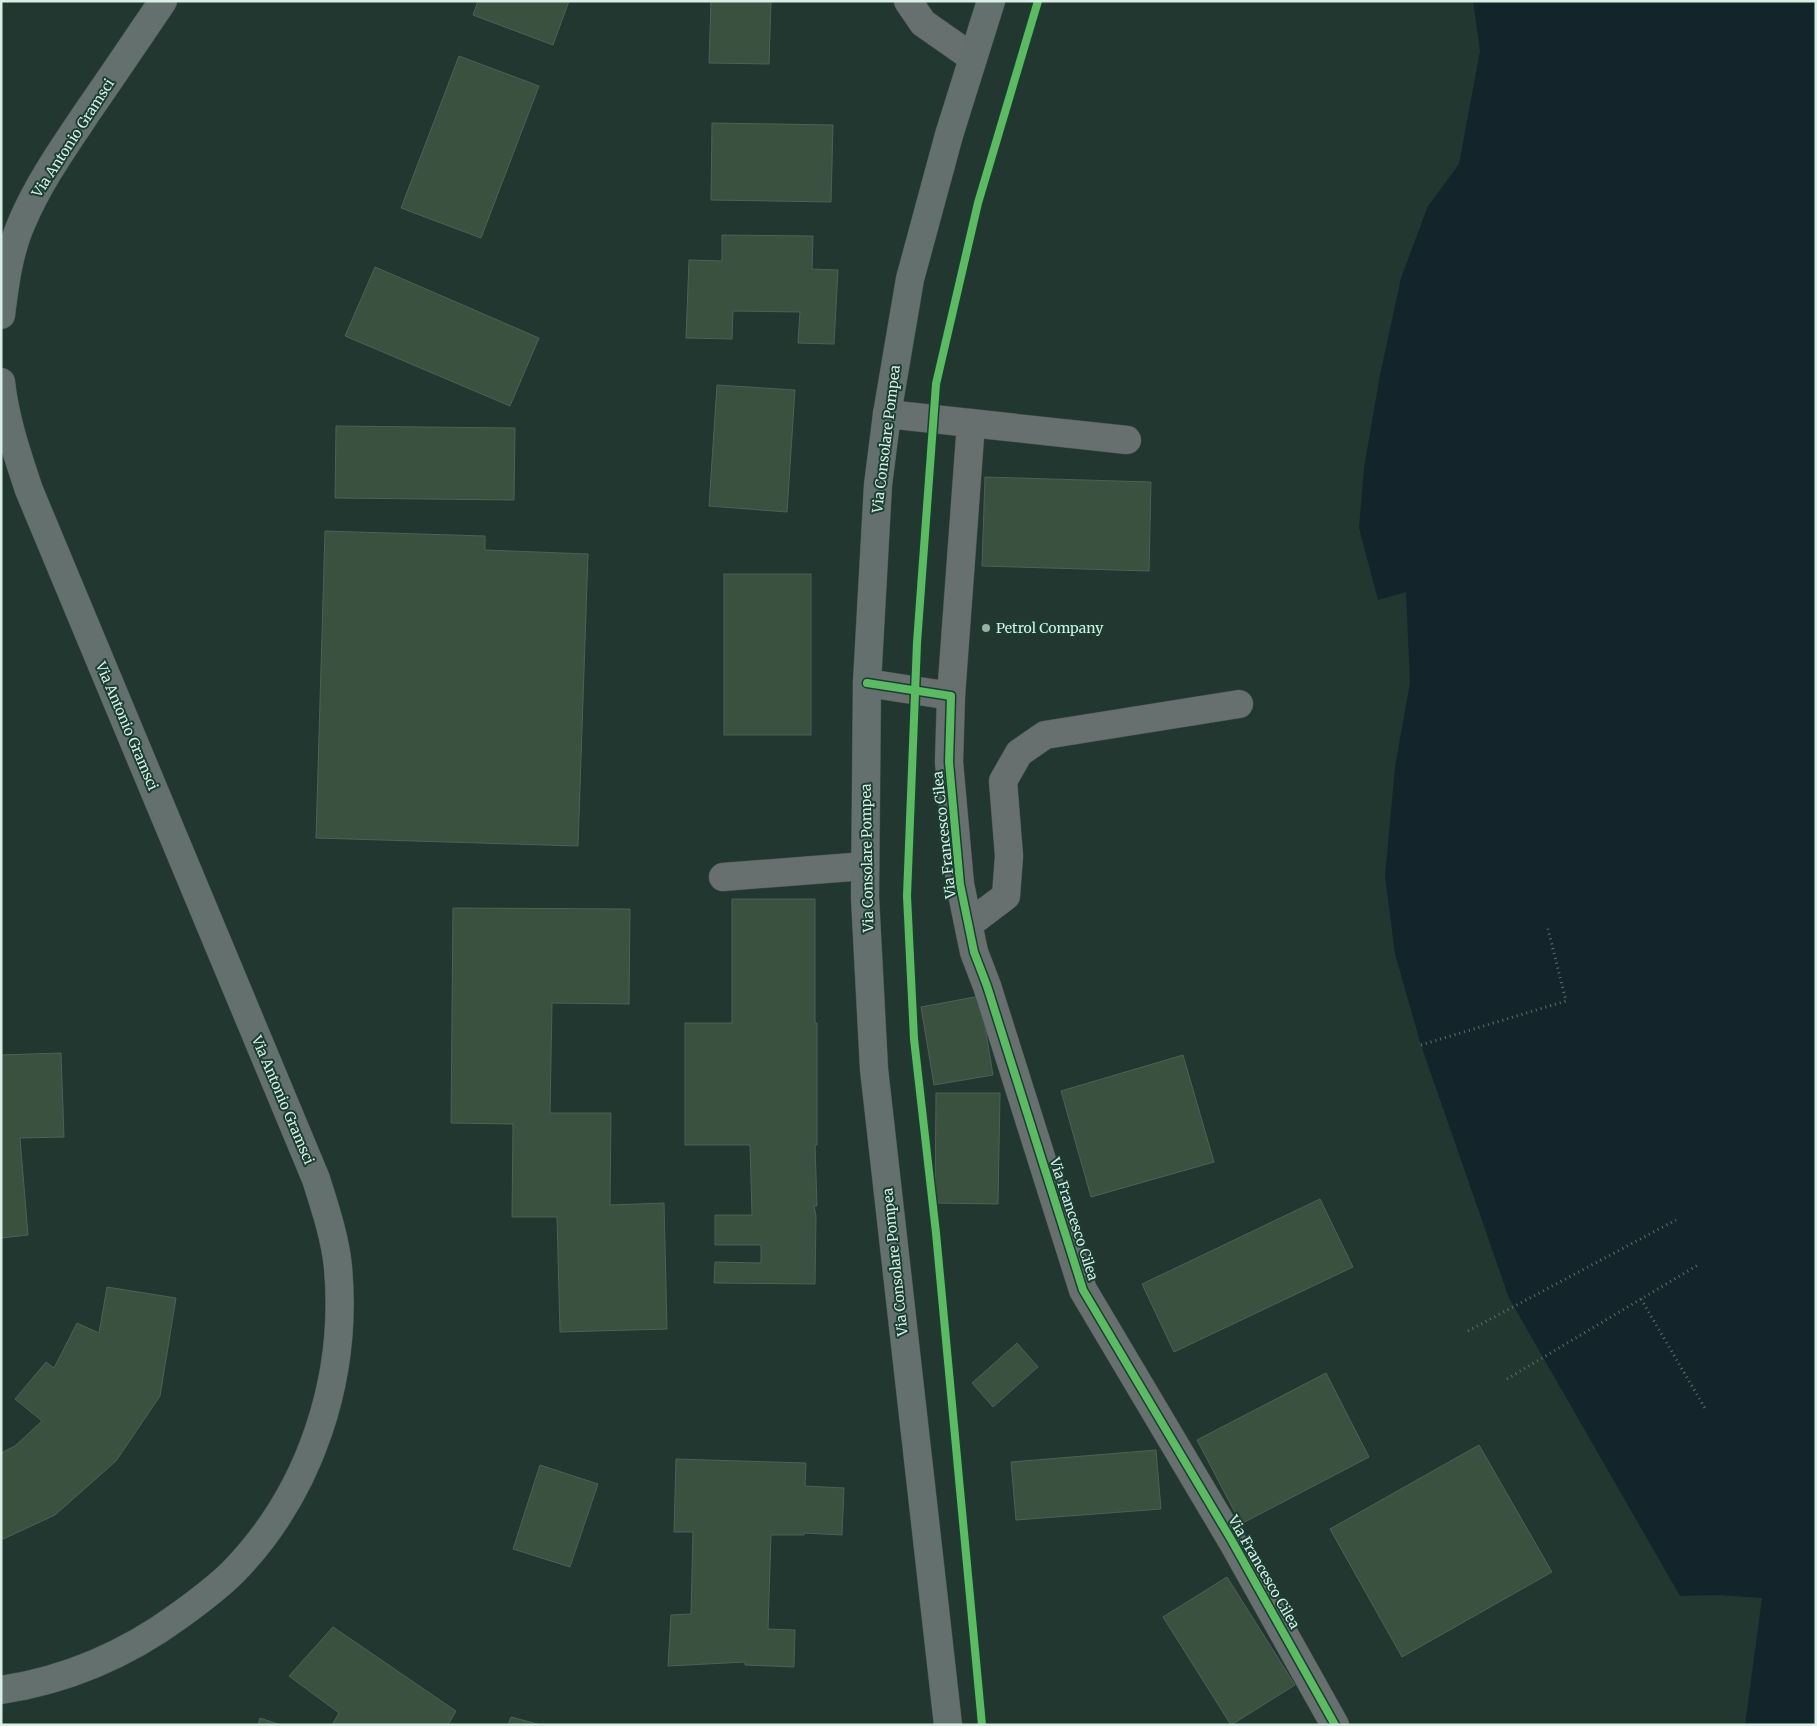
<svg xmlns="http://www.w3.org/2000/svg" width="1817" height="1726" font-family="Merriweather,serif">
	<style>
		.water { fill: #13252a }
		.building { fill: #3b513f; stroke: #515f56 }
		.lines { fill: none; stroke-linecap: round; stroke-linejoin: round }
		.minor-casing { stroke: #41534b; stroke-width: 29 }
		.major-casing { stroke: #41534b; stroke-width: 29 }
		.path { stroke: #606d69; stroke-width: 3; stroke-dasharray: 1 4; stroke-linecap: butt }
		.minor { stroke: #67706f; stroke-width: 28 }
		.major { stroke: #63706d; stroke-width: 28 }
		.cycleway-casing { stroke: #1a3f32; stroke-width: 11 }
		.cycleway { stroke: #5cba63; stroke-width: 8 }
		.poi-dot { fill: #99aea5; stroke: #1a3f32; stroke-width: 2 }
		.labels { text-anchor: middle; stroke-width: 4; stroke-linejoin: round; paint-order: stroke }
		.street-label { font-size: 14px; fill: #d9eee5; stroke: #1a3f32 }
		.poi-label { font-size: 14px; fill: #d9eee5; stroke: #1a3f32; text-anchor: start }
	</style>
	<rect width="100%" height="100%" fill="#22372f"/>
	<polygon class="water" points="1473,1 1816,1 1816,1725 1745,1725 1762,1598 1719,1595 1680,1596 1509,1298 1421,1045 1395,954 1385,876 1395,767 1410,683 1406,592 1378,600 1359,528 1364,468 1380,375 1401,278 1428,206 1459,164 1480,51"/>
	<g class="building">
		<polygon points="478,1 569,1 553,45 473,15"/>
		<polygon points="711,1 771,1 769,64 709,63"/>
		<polygon points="459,56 539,86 481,238 401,208"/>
		<polygon points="712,123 833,125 831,202 711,200"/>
		<polygon points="722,235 813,236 812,269 838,270 834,344 798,343 800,312 733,311 732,339 686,338 689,260 722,261"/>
		<polygon points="375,267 539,338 510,406 345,336"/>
		<polygon points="717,385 795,390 787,512 709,506"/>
		<polygon points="336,426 515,428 514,500 335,498"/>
		<polygon points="985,477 1151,482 1149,571 982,566"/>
		<polygon points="325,531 485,536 485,550 588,554 578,846 316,838"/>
		<rect x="724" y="574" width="87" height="161"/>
		<polygon points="732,899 815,899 815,1023 817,1023 817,1145 815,1145 817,1206 814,1206 816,1216 815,1284 714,1283 715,1262 761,1263 761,1245 715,1245 715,1215 752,1215 750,1145 685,1145 685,1023 732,1023"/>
		<polygon points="453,908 630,909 629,1004 552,1003 550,1113 611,1113 610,1205 664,1203 667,1329 560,1332 557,1217 512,1217 513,1124 451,1123"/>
		<polygon points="980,996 993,1075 934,1085 921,1007"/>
		<polygon points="61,1053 64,1137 20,1138 28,1235 1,1238 1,1055"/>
		<polygon points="1183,1055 1214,1162 1091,1197 1061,1091"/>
		<polygon points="936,1093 1000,1093 998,1204 935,1203"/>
		<polygon points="1320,1199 1353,1267 1174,1352 1142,1284"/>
		<polygon points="107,1287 176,1298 160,1396 116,1461 55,1515 1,1540 1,1453 15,1446 42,1421 15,1399 46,1362 54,1368 77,1323 99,1333"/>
		<polygon points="1017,1343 1038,1367 993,1407 972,1383"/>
		<polygon points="1326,1373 1369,1457 1241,1524 1197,1440"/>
		<polygon points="1479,1445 1552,1572 1402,1657 1330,1529"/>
		<polygon points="1156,1450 1161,1509 1016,1520 1011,1462"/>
		<polygon points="676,1459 806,1463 805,1486 844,1488 842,1535 804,1533 804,1535 771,1535 768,1629 795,1630 794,1667 745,1665 745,1662 668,1666 671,1615 691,1614 693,1532 674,1532"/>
		<polygon points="540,1465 598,1484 570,1567 513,1549"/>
		<polygon points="1227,1577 1295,1685 1231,1725 1163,1617"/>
		<polygon points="333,1627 456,1711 448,1725 332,1725 339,1713 289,1676"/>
		<polygon points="511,1717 541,1725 508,1725"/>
		<polygon points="260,1718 281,1725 258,1725"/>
	</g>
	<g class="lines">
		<g class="minor-casing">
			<g id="minor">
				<polyline points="908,1 923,23 973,58"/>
				<polyline points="887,414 1127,440"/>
				<polyline points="971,423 951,696 949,762 960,884 974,952 987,986 1083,1290 1232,1541 1335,1725"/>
				<polyline points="867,683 951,696"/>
				<polyline points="723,877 865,866"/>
				<polyline points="969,924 1006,896 1009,856 1003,781 1019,753 1045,735 1239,704"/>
			</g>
		</g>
		<g class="major-casing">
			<g id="major">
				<path d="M1,315C5,283 9,251 22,222C39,182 64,147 88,111C113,75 138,38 163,1"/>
				<path d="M1,382C5,419 17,454 29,490L316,1179C325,1208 335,1237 338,1267C348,1378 311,1492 233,1572C217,1588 198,1602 180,1615C127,1654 67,1680 1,1690"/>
				<polyline points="948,1725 874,1069 865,897 867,683 878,485 887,414 910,279 949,135 991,1"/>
			</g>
		</g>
		<g class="path">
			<polyline points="1421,1045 1566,1001 1547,925"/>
			<polyline points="1641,1299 1706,1410"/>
			<polyline points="1468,1331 1676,1220"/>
			<polyline points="1507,1379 1698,1265"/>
		</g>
		<use href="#minor" class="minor"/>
		<use href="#major" class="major"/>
		<g class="cycleway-casing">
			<g id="cycleway">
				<polyline points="867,683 951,696 949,762 960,884 974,952 987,986 1083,1290 1232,1541 1335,1725"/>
				<polyline points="982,1725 936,1233 914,1039 907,896 917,643 936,384 978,203 1038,1"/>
			</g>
		</g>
		<use href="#cycleway" class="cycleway"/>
	</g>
	<circle class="poi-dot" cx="986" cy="628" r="5"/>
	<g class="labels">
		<g class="street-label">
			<text transform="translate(73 138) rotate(-57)" y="5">Via Antonio Gramsci</text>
			<text transform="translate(886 439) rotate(-83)" y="5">Via Consolare Pompea</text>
			<text transform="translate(127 726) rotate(67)" y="5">Via Antonio Gramsci</text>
			<text transform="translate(944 835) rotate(-96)" y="5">Via Francesco Cilea</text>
			<text transform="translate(867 858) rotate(-91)" y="5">Via Consolare Pompea</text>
			<text transform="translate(283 1100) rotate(67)" y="5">Via Antonio Gramsci</text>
			<text transform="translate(1074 1219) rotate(72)" y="5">Via Francesco Cilea</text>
			<text transform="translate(895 1262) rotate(-96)" y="5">Via Consolare Pompea</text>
			<text transform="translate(1264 1572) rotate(60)" y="5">Via Francesco Cilea</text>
		</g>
		<g class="poi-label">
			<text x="996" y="633">Petrol Company</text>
		</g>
	</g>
	<rect width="1817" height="1726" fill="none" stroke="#d9eee5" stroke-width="5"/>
</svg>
